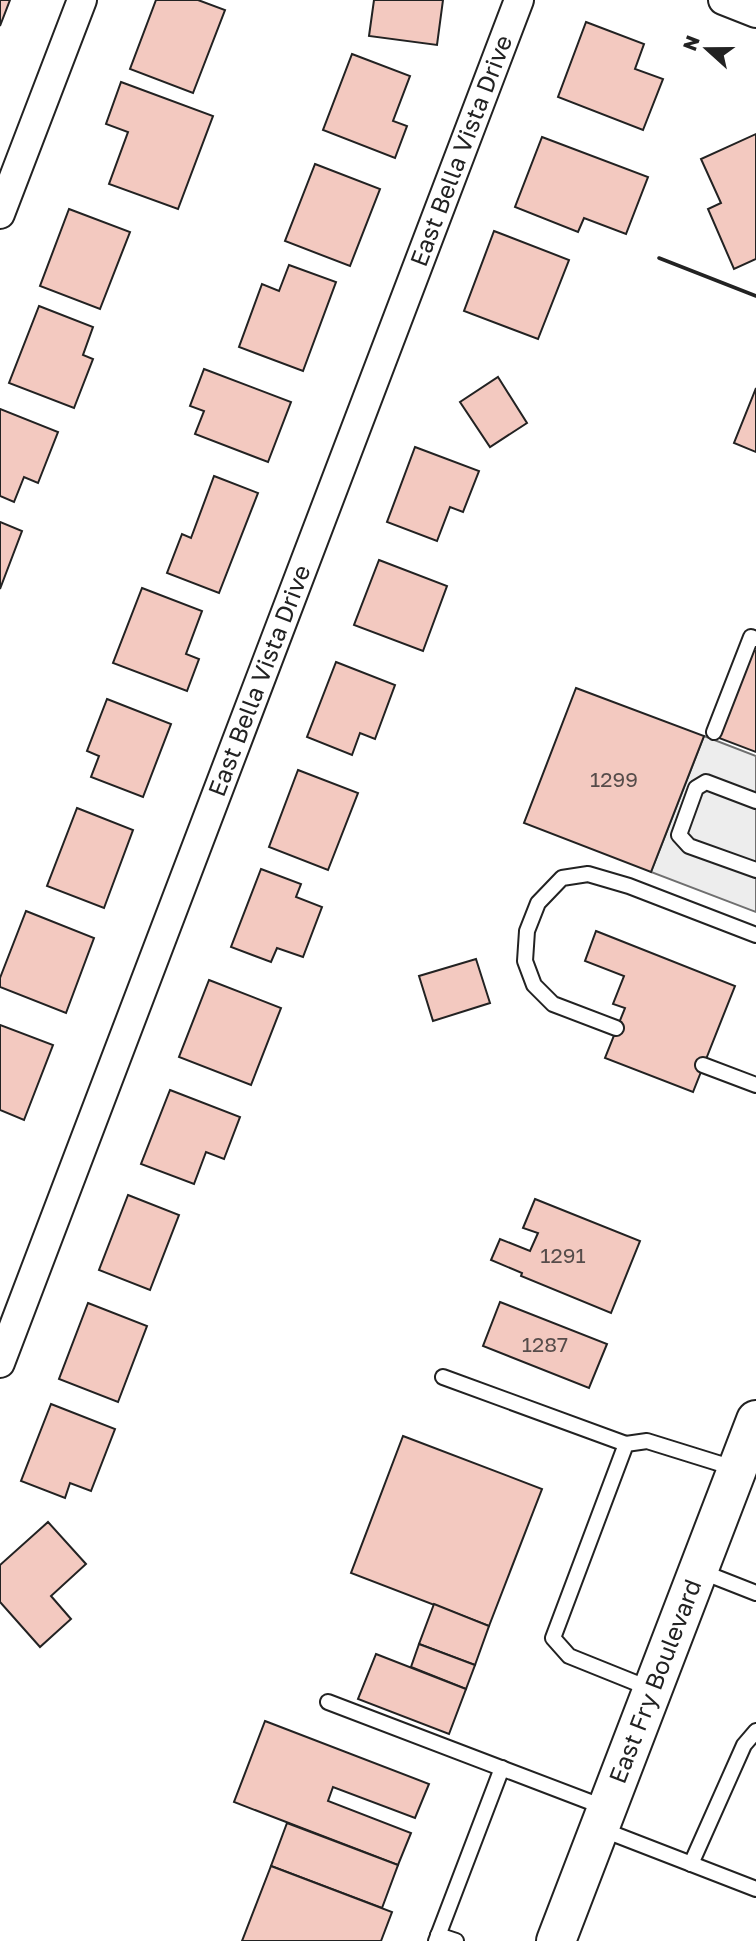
<svg xmlns="http://www.w3.org/2000/svg" width="756" height="1941" font-family="'Golos Text',sans-serif">
	<style>
		.parking { fill: #ededed; stroke: #6f6f6f; stroke-width: 2 }
		.building { fill: #f3c9c0; stroke: #222; stroke-width: 2 }
		.lines { fill: none; stroke-linecap: round; stroke-linejoin: round }
		.lane-casing { stroke: #222; stroke-width: 18 }
		.street-casing { stroke: #222; stroke-width: 32 }
		.secondary-casing { stroke: #222; stroke-width: 42 }
		.lane { stroke: #fff; stroke-width: 14 }
		.street { stroke: #fff; stroke-width: 28 }
		.secondary { stroke: #fff; stroke-width: 38 }
		.wall { stroke: #222; stroke-width: 3.5 }
		.labels { text-anchor: middle; stroke-width: 5; stroke-linejoin: round; paint-order: stroke }
		.number-label { font-size: 21px; fill: #564c4a }
		.street-label { font-size: 24px; fill: #222; stroke: #fff }
	</style>
	<rect width="100%" height="100%" fill="#fff"/>
	<polygon class="parking" points="704,736 756,756 756,912 651,872"/>
	<g class="building">
		<polygon points="0,0 10,0 0,26"/>
		<polygon points="156,0 198,0 225,10 193,93 130,69"/>
		<polygon points="374,0 443,0 437,45 369,36"/>
		<polygon points="586,22 644,44 635,69 663,79 643,130 558,97"/>
		<polygon points="352,54 410,76 393,121 407,126 395,158 323,130"/>
		<polygon points="121,82 213,116 178,209 109,184 128,132 106,124"/>
		<polygon points="756,134 756,259 734,269 708,209 721,203 701,159"/>
		<polygon points="542,137 648,177 626,234 584,218 578,232 515,207"/>
		<polygon points="315,164 380,189 350,266 285,241"/>
		<polygon points="69,209 130,232 100,309 40,286"/>
		<polygon points="494,231 569,260 538,339 464,311"/>
		<polygon points="289,265 336,282 303,371 239,347 262,284 279,291"/>
		<polygon points="39,306 93,327 83,355 93,359 74,408 9,383"/>
		<polygon points="204,369 291,402 268,462 195,434 204,411 190,406"/>
		<polygon points="498,377 527,423 490,447 460,402"/>
		<polygon points="756,388 756,452 734,443"/>
		<polygon points="0,409 58,432 38,483 24,477 14,502 0,496"/>
		<polygon points="415,447 479,471 463,512 450,507 437,541 387,522"/>
		<polygon points="214,476 258,493 219,593 167,573 182,534 191,538"/>
		<polygon points="0,522 22,531 0,589"/>
		<polygon points="379,560 447,586 423,651 354,625"/>
		<polygon points="142,588 202,611 186,654 199,659 187,691 113,663"/>
		<polygon points="753,650 756,651 756,752 719,738"/>
		<polygon points="336,662 395,685 375,739 360,733 352,755 307,737"/>
		<polygon points="576,688 704,736 651,872 524,823"/>
		<polygon points="107,699 171,724 143,797 91,777 99,756 87,751"/>
		<polygon points="298,770 358,793 328,870 269,847"/>
		<polygon points="77,808 133,830 104,908 47,886"/>
		<polygon points="261,869 301,884 296,897 322,907 303,957 277,948 271,962 231,947"/>
		<polygon points="26,911 94,938 66,1013 0,987 0,978"/>
		<polygon points="596,931 735,986 693,1092 605,1058 625,1008 613,1004 624,976 585,961"/>
		<polygon points="476,959 490,1003 433,1021 419,976"/>
		<polygon points="209,980 281,1008 251,1085 179,1057"/>
		<polygon points="0,1025 53,1045 24,1120 0,1110"/>
		<polygon points="170,1090 240,1117 224,1159 206,1152 194,1184 141,1164"/>
		<polygon points="128,1195 179,1215 150,1290 99,1270"/>
		<polygon points="535,1199 640,1241 611,1313 521,1276 522,1273 491,1260 500,1239 530,1251 538,1233 523,1228"/>
		<polygon points="500,1302 607,1344 589,1388 483,1346"/>
		<polygon points="88,1303 147,1326 118,1402 59,1379"/>
		<polygon points="51,1404 115,1429 91,1491 70,1483 65,1498 21,1481"/>
		<polygon points="403,1436 542,1489 489,1626 351,1573"/>
		<polygon points="48,1522 86,1564 51,1596 71,1619 40,1647 0,1602 0,1565"/>
		<polygon points="434,1604 489,1626 475,1665 419,1644"/>
		<polygon points="419,1644 475,1665 466,1689 411,1667"/>
		<polygon points="376,1654 466,1689 449,1734 358,1699"/>
		<polygon points="265,1721 429,1784 415,1818 333,1787 328,1801 411,1833 398,1865 234,1802"/>
		<polygon points="287,1823 398,1865 382,1908 271,1866"/>
		<polygon points="271,1866 392,1912 381,1941 242,1941"/>
	</g>
	<g class="lines">
		<g class="lane-casing">
			<g id="lane">
				<polyline points="714,732 751,637 756,639"/>
				<polyline points="756,801 706,782 696,788 679,835 689,846 756,870"/>
				<polyline points="616,1028 553,1004 534,985 525,961 527,931 538,903 562,878 588,874 629,886 756,935"/>
				<polyline points="703,1065 756,1085"/>
				<polyline points="443,1377 626,1444"/>
				<polyline points="700,1571 756,1593"/>
				<polyline points="651,1689 569,1656 553,1638 626,1444 647,1441 737,1469"/>
				<polyline points="328,1702 606,1808"/>
				<polyline points="601,1829 756,1889"/>
				<polyline points="691,1864 744,1745 756,1731"/>
				<polyline points="438,1935 456,1941"/>
				<polyline points="436,1941 502,1768"/>
			</g>
		</g>
		<g class="street-casing">
			<g id="street">
				<polyline points="723,0 756,13"/>
				<polyline points="0,214 82,0"/>
				<path id="s1" d="M0,1363L519,0"/>
			</g>
		</g>
		<g class="secondary-casing">
			<g id="secondary">
				<path id="s2" d="M556,1941L756,1420"/>
			</g>
		</g>
		<use href="#lane" class="lane"/>
		<use href="#street" class="street"/>
		<use href="#secondary" class="secondary"/>
		<polyline class="wall" points="659,258 756,296"/>
	</g>
	<g class="labels">
		<g class="number-label">
			<text x="614" y="787">1299</text>
			<text x="563" y="1263">1291</text>
			<text x="545" y="1352">1287</text>
		</g>
		<g class="street-label">
			<text dy="8" stroke="none"><textPath href="#s1" startOffset="1297">East Bella Vista Drive</textPath></text>
			<text dy="8" stroke="none"><textPath href="#s1" startOffset="730">East Bella Vista Drive</textPath></text>
			<text dy="8" stroke="none"><textPath href="#s2" startOffset="278">East Fry Boulevard</textPath></text>
		</g>
	</g>
	<g transform="translate(707 49) rotate(291)" stroke="#ffffff" stroke-width="5" paint-order="stroke">
	<path d="M0-5L12 26L0 18L-12 26Z" fill="#222222"/>
	<text y="-10" font-size="19" font-weight="bold" text-anchor="middle" fill="#222222">N</text>
	</g>
</svg>
